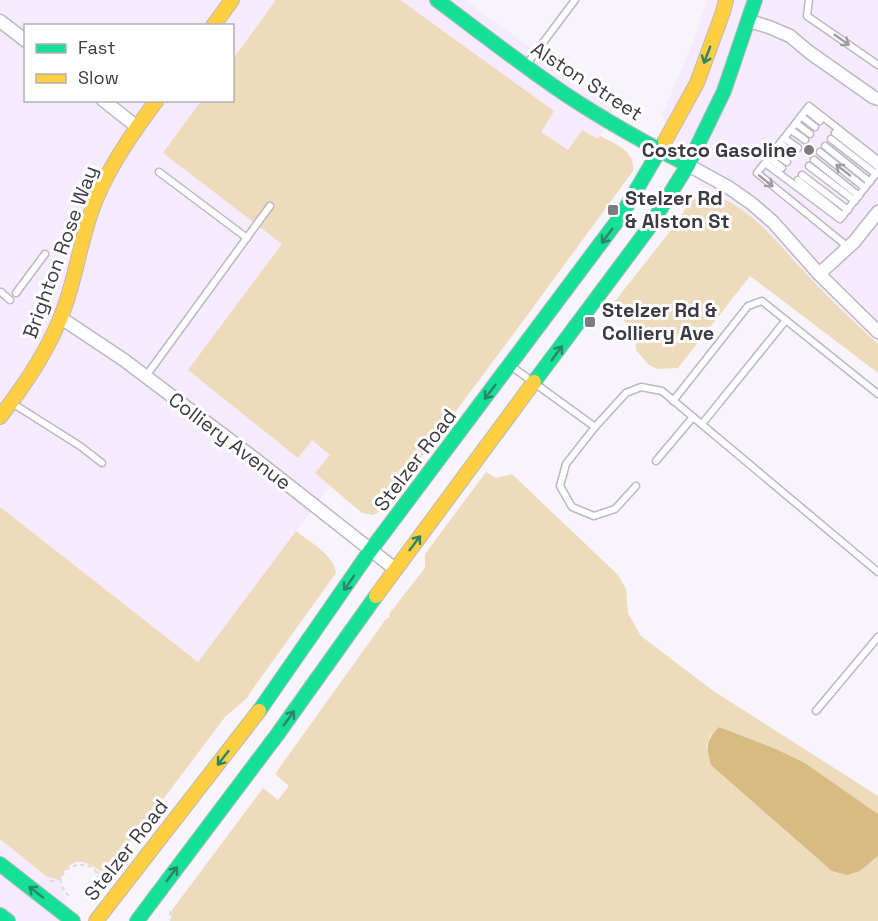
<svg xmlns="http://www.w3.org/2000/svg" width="878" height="921" font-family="'Space Grotesk',sans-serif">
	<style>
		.built { fill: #f5ebfc; fill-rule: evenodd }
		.green { fill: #eddbbb }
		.water { fill: #d7bb82 }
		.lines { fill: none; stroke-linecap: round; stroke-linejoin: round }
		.lane-casing { stroke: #bcb8bf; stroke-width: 9 }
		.street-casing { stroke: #bcb8bf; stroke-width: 15 }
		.fast-casing { stroke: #bcb8bf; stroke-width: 16 }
		.slow-casing { stroke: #bcb8bf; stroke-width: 16 }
		.path { stroke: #dddbde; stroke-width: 2; stroke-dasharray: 4.5 3; stroke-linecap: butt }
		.lane { stroke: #fefdff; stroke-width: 6 }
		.street { stroke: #fefdff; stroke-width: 12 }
		.fast { stroke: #16e098; stroke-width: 14 }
		.slow { stroke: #ffcf43; stroke-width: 14 }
		.oneway { stroke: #9e9ca0 }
		.oneway2 { stroke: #2c8568 }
		.poi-dot { fill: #7f7b82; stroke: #fff; stroke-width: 2 }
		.labels { text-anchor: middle; stroke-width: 6; stroke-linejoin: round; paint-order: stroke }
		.street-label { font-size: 20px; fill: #3e3a41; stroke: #fff }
		.poi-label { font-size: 20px; font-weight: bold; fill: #3e3a41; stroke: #fff; text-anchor: start }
	</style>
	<rect width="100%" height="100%" fill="#f8f4fc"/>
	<g class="built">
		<path d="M0,0H465L597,96L616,106L598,140L583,149L198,662L0,507ZM26,26H232V100H26Z"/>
		<polygon points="707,0 878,0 878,344 835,305 809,278 717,195 704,191 661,114 665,108 693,42"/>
		<polygon points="0,839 47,877 59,879 73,921 0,921"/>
	</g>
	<g class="green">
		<path d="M276,0H400L554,111L541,132L568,150L582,130L598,139L600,136C615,144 636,151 633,171L515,332L381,511L373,515L362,513L315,473L330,455L312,440L298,458L188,370L282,244L163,153L201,101L232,100L233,59Z"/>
		<path d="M704,191C753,206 778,245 812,280C833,302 855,323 878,344V373L750,276L678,368L658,369L649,365L636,350L635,328L608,310L679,220C686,207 688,201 702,196Z"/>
		<polygon points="486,472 496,478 512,474 618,575 626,589 628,613 641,636 712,690 878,796 878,814 805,763 776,749 719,727 710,736 706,748 860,871 878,856 878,921 172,921 171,915 172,910 263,788 278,800 289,786 275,774 386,619 390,617 389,614 425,568 425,554"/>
		<path d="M0,507L198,662L296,531C310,542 334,555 336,573L252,690L247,698L225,717L110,870L103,872C91,866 80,855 68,867C64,871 62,875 59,879L47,877L0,839Z"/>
	</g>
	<path class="water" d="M719,727L776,749L805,763L878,814V856L860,871L847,875L832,871L711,765C706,747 705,741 719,727Z"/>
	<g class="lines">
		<g class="lane-casing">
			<g id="lane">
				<polyline points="809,0 807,16 878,65"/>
				<polyline points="527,64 575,0"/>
				<polyline points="806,110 820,121"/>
				<polyline points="801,116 815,127"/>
				<polyline points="796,123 810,134"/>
				<polyline points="791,130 805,140"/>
				<polyline points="835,133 878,167"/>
				<polyline points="784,138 798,148"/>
				<polyline points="831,139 876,174"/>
				<polyline points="780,143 793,154"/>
				<polyline points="825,146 870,182"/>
				<polyline points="773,152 787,162"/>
				<polyline points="820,152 865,188"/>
				<polyline points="769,158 782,168"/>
				<polyline points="814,160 859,196"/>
				<polyline points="765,163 840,219 878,171"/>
				<polyline points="809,166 855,201"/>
				<polyline points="159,172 247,238"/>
				<polyline points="802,175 848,210"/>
				<polyline points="798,180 843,216"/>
				<polyline points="848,247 757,173 809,106 878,160"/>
				<polyline points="1,292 10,300"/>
				<polyline points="16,293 45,254"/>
				<polyline points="511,366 595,427 626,393 641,387 662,391 878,572"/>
				<polyline points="146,376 270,206"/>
				<polyline points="673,401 748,306 762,301 878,394"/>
				<polyline points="12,403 80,446 102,463"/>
				<polyline points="702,424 786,320"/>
				<polyline points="595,427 566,464 560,486 572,507 594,516 615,509 636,486"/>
				<polyline points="656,461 693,417"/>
				<polyline points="816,711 878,637"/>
			</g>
		</g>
		<g class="street-casing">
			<g id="street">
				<polyline points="0,21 26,41"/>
				<polyline points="749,21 769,27 790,36 809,52 873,97 878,99"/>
				<polyline points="103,100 137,127"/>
				<polyline points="688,165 728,187 751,203 773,222 819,274 878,332"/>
				<polyline points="819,274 854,242 878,212"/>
				<polyline points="61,318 124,360 259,462 395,569"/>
			</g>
		</g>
		<g class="fast-casing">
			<g id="fast">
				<path d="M437,0C480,32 523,66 568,96C606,121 647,144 688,165"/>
				<polyline points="534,382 648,229 688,165 724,91 755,0"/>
				<polyline points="259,711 370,551 621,216 665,141"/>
				<polyline points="0,864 73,921"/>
				<polyline points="0,915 8,921"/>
				<polyline points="137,921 277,735 376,596"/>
			</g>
		</g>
		<g class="slow-casing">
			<g id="slow">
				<polyline points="213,26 232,0"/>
				<polyline points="665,141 697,83 723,12 726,0"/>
				<path d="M0,417C27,382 52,345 66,303C78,268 82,231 97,197C112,162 134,131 157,100"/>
				<polyline points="376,596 534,382"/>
				<polyline points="96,921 259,711"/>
			</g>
		</g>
		<g class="path">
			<polyline points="95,872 105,873 110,872"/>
			<polyline points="50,881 55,881 61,878"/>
			<path d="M69,896C37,865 111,847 96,891"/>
			<polyline points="170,911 171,921"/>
		</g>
		<use href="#lane" class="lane"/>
		<use href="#street" class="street"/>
		<use href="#fast" class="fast"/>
		<use href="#slow" class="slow"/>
	</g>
	<defs><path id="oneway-shaft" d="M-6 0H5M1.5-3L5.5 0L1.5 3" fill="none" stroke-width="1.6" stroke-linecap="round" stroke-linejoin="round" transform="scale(1.5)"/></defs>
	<g class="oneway">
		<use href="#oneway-shaft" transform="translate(842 40) rotate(35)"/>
		<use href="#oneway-shaft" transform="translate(843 170) rotate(-142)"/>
		<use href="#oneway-shaft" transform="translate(766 181) rotate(39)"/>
	</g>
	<g class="oneway2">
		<use href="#oneway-shaft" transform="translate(707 55) rotate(111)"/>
		<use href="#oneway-shaft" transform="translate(607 236) rotate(127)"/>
		<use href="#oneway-shaft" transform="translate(557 353) rotate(-54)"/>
		<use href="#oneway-shaft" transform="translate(490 392) rotate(127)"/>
		<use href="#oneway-shaft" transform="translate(415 543) rotate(-53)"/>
		<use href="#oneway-shaft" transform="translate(349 583) rotate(125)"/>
		<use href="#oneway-shaft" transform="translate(289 718) rotate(-54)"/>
		<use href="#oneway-shaft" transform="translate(223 758) rotate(128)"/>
		<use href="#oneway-shaft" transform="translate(172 874) rotate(-53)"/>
		<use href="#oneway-shaft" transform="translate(36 892) rotate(-142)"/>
	</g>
	<g class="poi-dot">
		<circle cx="809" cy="150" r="6"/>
		<rect x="607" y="204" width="12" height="12" rx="3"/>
		<rect x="584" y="316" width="12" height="12" rx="3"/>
	</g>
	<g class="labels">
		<g class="street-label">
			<text transform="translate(587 81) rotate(33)" y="7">Alston Street</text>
			<text transform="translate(60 252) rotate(-70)" y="7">Brighton Rose Way</text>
			<text transform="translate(230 441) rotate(37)" y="7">Colliery Avenue</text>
			<text transform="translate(415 460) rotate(-53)" y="7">Stelzer Road</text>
			<text transform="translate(126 850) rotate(-52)" y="7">Stelzer Road</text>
		</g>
		<g class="poi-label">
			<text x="797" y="157" text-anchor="end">Costco Gasoline</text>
			<text x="625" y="205">Stelzer Rd<tspan x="625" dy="23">&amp; Alston St</tspan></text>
			<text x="602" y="317">Stelzer Rd &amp;<tspan x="602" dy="23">Colliery Ave</tspan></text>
		</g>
	</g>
	<rect x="24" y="24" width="210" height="78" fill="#ffffff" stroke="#b2b0b3" stroke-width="1.5"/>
	<rect x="36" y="44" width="30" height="9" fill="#16e098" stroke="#b2b0b3" stroke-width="1.5"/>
	<text x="78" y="54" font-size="18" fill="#3e3a41">Fast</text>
	<rect x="36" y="74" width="30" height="9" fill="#ffcf43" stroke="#b2b0b3" stroke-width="1.5"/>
	<text x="78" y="84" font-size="18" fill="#3e3a41">Slow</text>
</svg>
